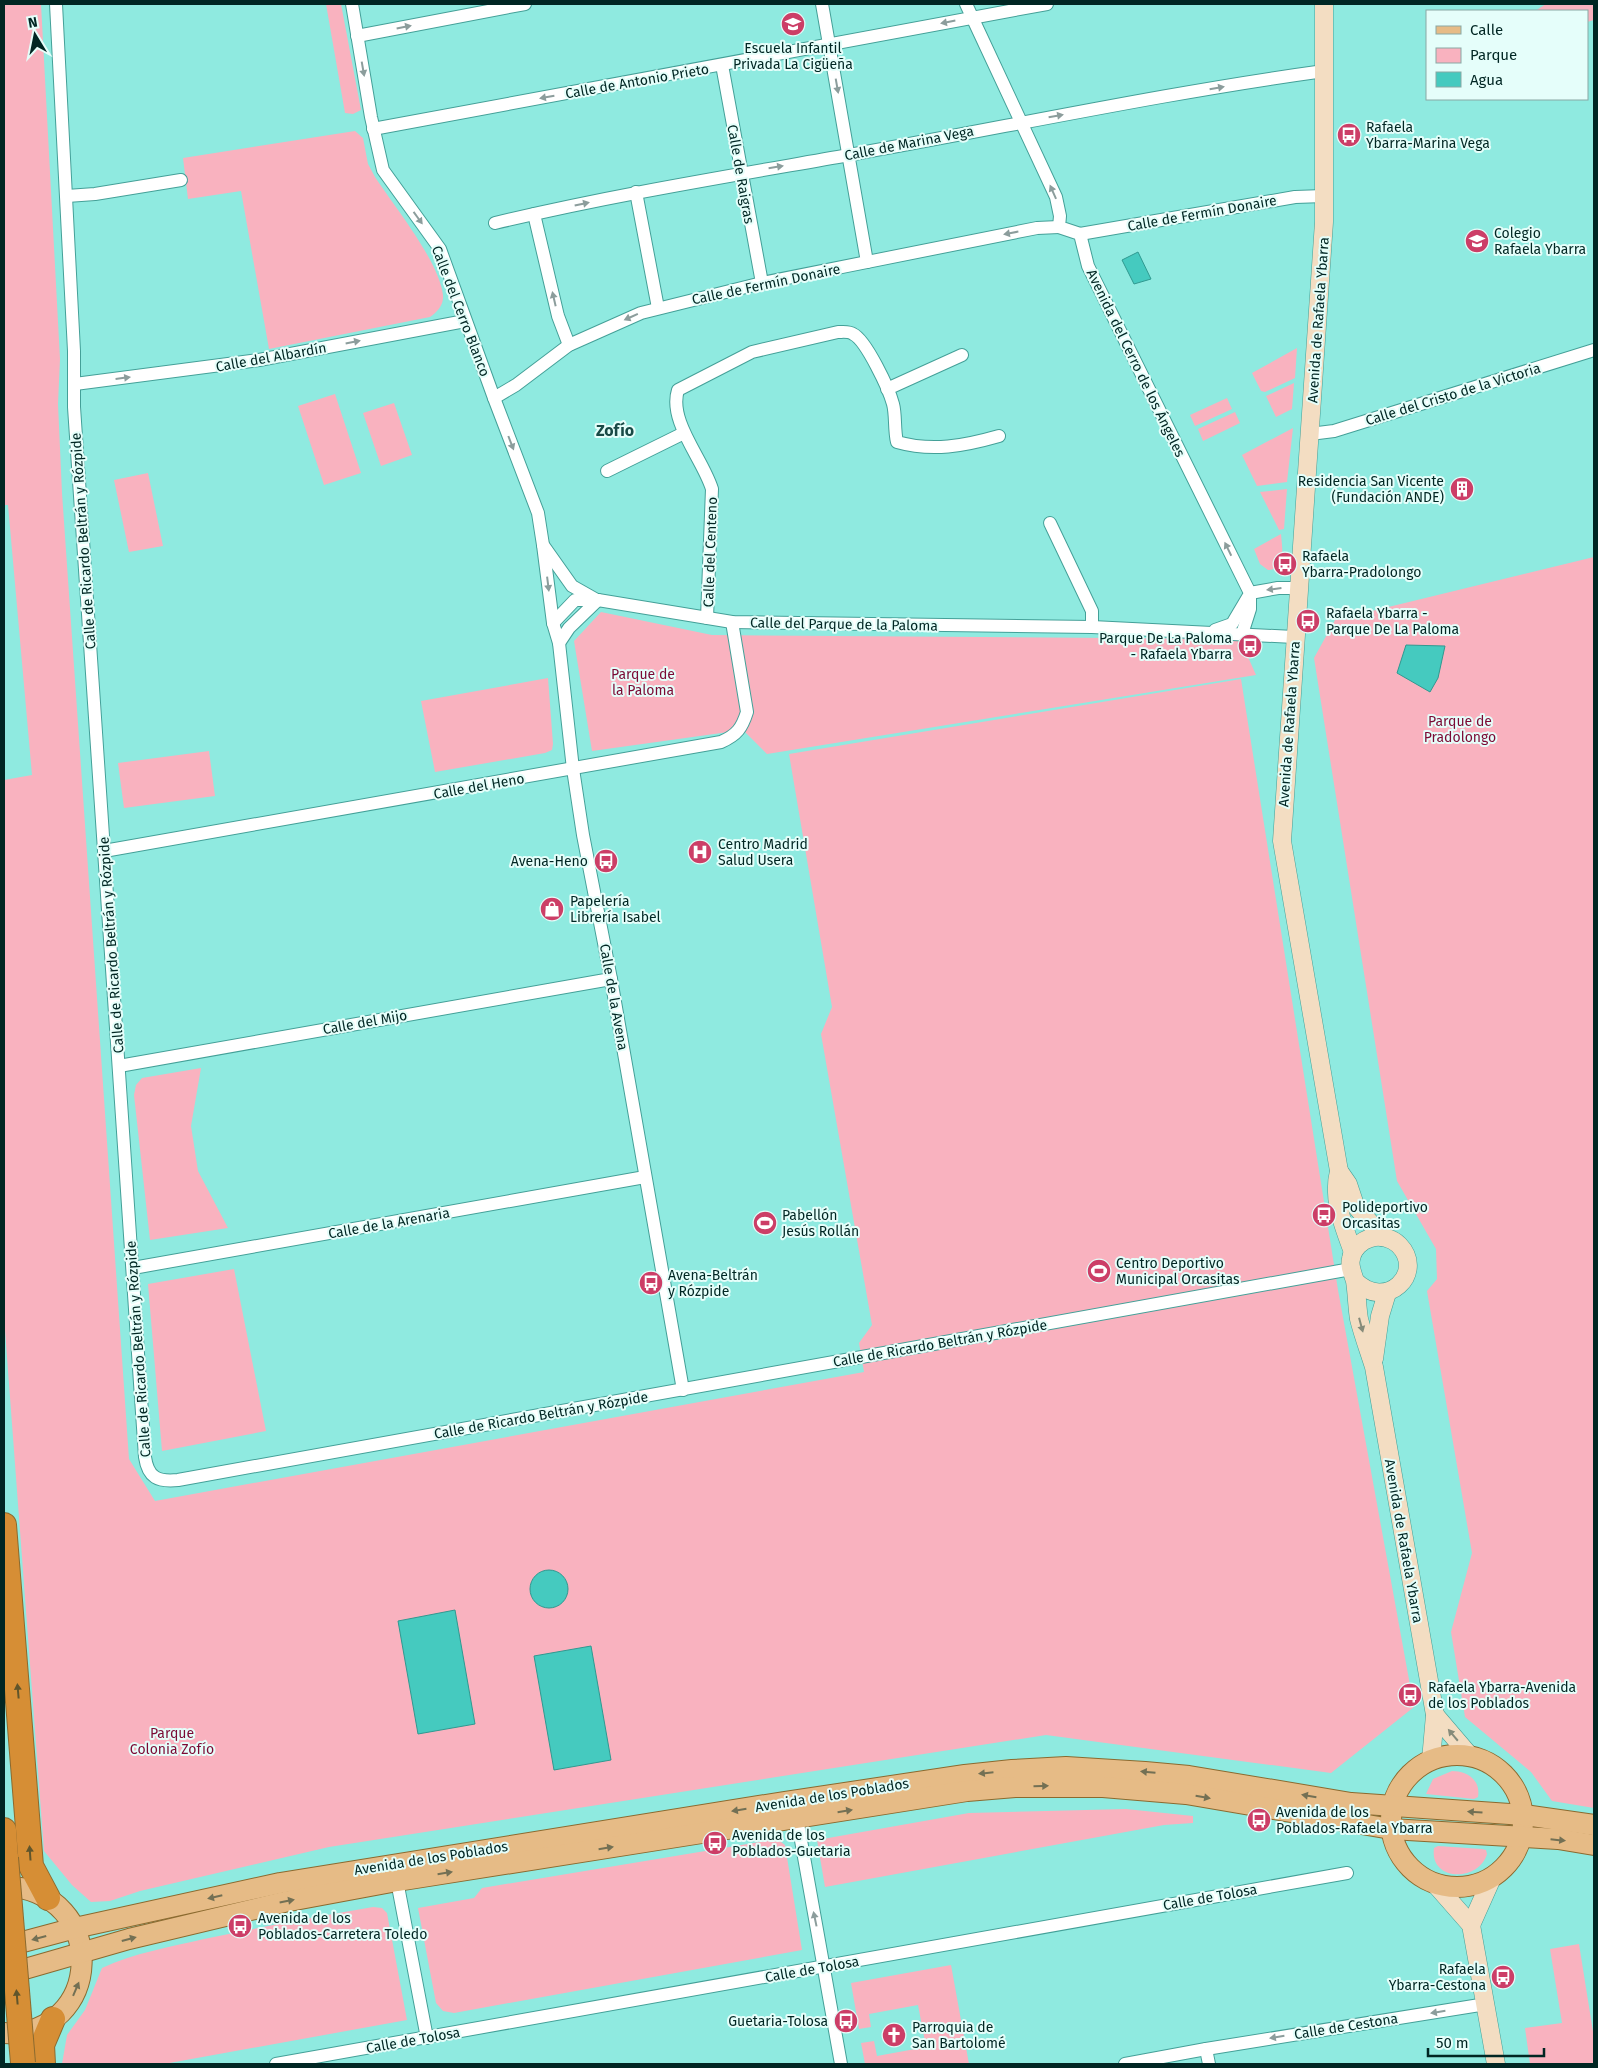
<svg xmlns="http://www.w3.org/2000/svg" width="1598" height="2068" font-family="'Fira Sans',sans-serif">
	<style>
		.green { fill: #f9b2bf }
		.water { fill: #45cabf; stroke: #309990 }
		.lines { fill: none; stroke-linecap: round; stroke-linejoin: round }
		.street-casing { stroke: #44a098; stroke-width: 14 }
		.secondary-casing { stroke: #44a098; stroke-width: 19 }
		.primary-casing { stroke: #8b6a2f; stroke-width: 22 }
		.highway-casing { stroke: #8b6a2f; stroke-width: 26 }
		.street { stroke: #fff; stroke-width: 12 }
		.secondary { stroke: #f3ddc2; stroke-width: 18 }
		.primary { stroke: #e6bb86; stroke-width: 20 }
		.highway { stroke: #d68e35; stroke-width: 24 }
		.highway-bridge-casing { stroke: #8b6a2f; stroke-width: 26; stroke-linecap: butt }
		.highway-bridge { stroke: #d68e35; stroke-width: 24 }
		.oneway { fill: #8c9d9c }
		.oneway2 { fill: #868b7a }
		.oneway3 { fill: #60552b }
		.oneway4 { fill: #737054 }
		.labels { text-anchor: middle; stroke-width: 4; stroke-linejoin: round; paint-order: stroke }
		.poi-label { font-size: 14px; fill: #002623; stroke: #e5fefa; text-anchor: start }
		.street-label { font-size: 14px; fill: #002623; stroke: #e5fefa }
		.park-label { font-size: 14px; fill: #7b0a34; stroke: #e5fefa }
		.quarter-label { font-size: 16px; font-weight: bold; fill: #194a46; stroke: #e5fefa }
	</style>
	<rect width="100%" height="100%" fill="#8feae0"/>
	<g class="green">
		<polygon points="4,4 41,4 60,359 58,404 62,493 129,1459 155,1501 864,1372 859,1343 872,1325 821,1034 832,1007 789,754 1241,679 1338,1290 1414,1707 1331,1773 1046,1735 329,1847 140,1891 110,1901 91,1902 72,1885 44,1851 4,1317 4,780 32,775 8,505 4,505"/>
		<polygon points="326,4 341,4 361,110 353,114 345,113"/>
		<polygon points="1546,4 1594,4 1594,20 1587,22 1587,11 1535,11"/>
		<path d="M355,131L363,138L368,164L375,177C394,206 439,261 443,295C444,305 437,312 430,317L269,349L241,191L188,199L183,158Z"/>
		<polygon points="1297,348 1295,378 1265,392 1261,391 1252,373"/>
		<polygon points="1294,383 1292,409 1276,417 1266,396"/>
		<polygon points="335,394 361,473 324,485 298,406"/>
		<polygon points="1227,398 1232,409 1195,426 1190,415"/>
		<polygon points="394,403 412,455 381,466 363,413"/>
		<polygon points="1235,412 1240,423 1203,441 1198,429"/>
		<polygon points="1293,428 1287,482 1257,486 1242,455"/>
		<polygon points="148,473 163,546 129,552 114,480"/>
		<polygon points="1287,489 1284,529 1279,530 1260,492"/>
		<path d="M1281,534C1282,548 1287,569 1268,570L1260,564L1254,549Z"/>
		<polygon points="1594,557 1594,1808 1552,1801 1531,1772 1465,1717 1451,1632 1472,1553 1427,1291 1437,1279 1436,1249 1397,1181 1314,658 1335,620"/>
		<polygon points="601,612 712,635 1240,639 1256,675 767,754 743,730 592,751 574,641"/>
		<polygon points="548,678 553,744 552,750 545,753 435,772 421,701"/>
		<polygon points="209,751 215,796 124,808 118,763"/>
		<polygon points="201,1068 191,1126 198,1171 228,1228 150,1240 134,1095 136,1085 142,1078"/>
		<polygon points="234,1269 266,1431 162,1451 148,1284"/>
		<path d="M1452,1771C1467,1771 1481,1780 1478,1797L1474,1799L1426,1794L1433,1779Z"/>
		<polygon points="1126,1809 1193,1816 1193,1823 1164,1825 825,1887 817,1840 969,1813"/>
		<polygon points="777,1839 785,1845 802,1950 454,2013 443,2011 436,2003 418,1908 474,1898 482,1888"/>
		<path d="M1438,1846L1482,1849L1486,1850L1487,1854C1479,1882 1429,1882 1434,1848Z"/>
		<path d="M373,1907L382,1908L387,1913L407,2020L164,2064H62L67,2035L85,2010L102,1968C134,1953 170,1947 204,1939C260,1927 316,1917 373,1907Z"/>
		<polygon points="1579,1944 1594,2038 1594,2064 1530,2064 1525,2028 1562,2023 1550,1949"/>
		<polygon points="951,1965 969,2064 865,2064 861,2043 874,2041 877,2056 926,2047 918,2005 869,2014 871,2027 859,2029 851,1983"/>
	</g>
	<g class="water">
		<polygon points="1138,252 1151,279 1134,284 1122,260"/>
		<polygon points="1406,645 1445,646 1438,678 1430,692 1397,673"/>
		<circle cx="549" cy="1589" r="19"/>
		<polygon points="455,1610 475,1724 418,1734 398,1621"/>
		<polygon points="591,1646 611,1760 554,1770 534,1656"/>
	</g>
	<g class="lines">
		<g class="street-casing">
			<g id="street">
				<path d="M56,4L74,351V407L145,1457C148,1478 158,1482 178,1480L1351,1269"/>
				<polyline points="352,4 371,117 383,170 440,249 494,398 538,513 543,545 572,586 595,599"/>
				<polyline points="822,4 867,262"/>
				<polyline points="966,4 1056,197 1060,216 1059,227 1080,234 1088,266 1250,593 1250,609 1242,634"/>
				<polyline points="357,36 525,4"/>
				<polyline points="722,65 762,283"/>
				<polyline points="373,129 1047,4"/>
				<polyline points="636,192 658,308"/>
				<polyline points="67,196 95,194 181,180"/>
				<polyline points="534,214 558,316 569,345"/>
				<path d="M495,223C612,195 730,176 849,155C1007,127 1164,93 1324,71"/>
				<polyline points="1080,234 1295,197 1324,196"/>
				<polyline points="75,384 259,360 465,321"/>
				<polyline points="887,389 962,355"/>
				<polyline points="494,398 516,385 569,345 641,313 762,283 1037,228 1059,227"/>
				<polyline points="1310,434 1334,431 1594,350"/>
				<polyline points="607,471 684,433"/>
				<polyline points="1050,523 1092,611 1092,627"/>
				<polyline points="543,545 553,623 559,643 573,769 583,835 611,979 683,1390"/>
				<polyline points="1250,593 1278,588 1298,588"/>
				<path d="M707,618L712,489C703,459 668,421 678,390L752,352L838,332C843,332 849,331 853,334C866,340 889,389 893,404C896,415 894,429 897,442C932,452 964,446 999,436"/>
				<polyline points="553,623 575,600 598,600 732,622 1092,627 1294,637"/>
				<polyline points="1215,630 1232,624 1248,597"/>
				<polyline points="559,643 569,628 598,600"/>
				<path d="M104,851L721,742C737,735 742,728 747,712L732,622"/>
				<polyline points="119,1066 611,979"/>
				<polyline points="133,1268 645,1177"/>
				<polyline points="792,1812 797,1818 841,2064"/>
				<polyline points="397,1881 427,2038"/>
				<polyline points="1206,2049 1209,2064"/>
				<polyline points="276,2064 1347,1873"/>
				<polyline points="1125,2064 1206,2049 1486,2004"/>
			</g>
		</g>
		<g class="secondary-casing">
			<g id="secondary">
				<path d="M1324,4V222L1282,841L1339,1171C1332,1199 1343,1225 1353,1252"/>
				<polyline points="1339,1171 1348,1184 1355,1205 1382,1237"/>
				<path d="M1355,1281C1386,1312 1426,1273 1399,1245C1392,1238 1380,1235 1371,1238C1362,1240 1352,1249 1351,1259C1349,1266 1353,1274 1355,1281C1357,1294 1357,1307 1359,1319C1363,1335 1369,1351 1374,1367L1435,1715L1431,1760"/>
				<polyline points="1374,1359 1380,1316 1387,1293"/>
				<polyline points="1435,1715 1470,1756"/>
				<polyline points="1435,1884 1471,1925 1496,2064"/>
				<polyline points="1471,1925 1492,1878"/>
			</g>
		</g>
		<g class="primary-casing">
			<g id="primary">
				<circle cx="1457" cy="1821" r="66"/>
				<path d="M4,1886C112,1891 103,2038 4,2033"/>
				<polyline points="4,1947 75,1928 280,1883 784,1802 965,1775 1012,1770 1066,1767 1145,1772 1189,1776 1351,1803 1524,1815 1594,1825"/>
				<polyline points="4,1975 129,1939 284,1902 397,1881 746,1826 967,1791 1015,1787 1103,1787 1186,1794 1391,1829 1558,1839 1594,1845"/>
			</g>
		</g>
		<g class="highway-casing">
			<g id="highway">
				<polyline points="4,1525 31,1866 48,1898"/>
				<polyline points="4,1830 6,1858"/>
				<polyline points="43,2064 42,2045 53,2019"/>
			</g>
		</g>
		<use href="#street" class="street"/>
		<use href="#secondary" class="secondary"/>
		<use href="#primary" class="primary"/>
		<use href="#highway" class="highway"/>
		<g class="highway-bridge-casing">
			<polyline id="highway-bridge" points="6,1858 23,2063"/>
		</g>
		<use href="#highway-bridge" class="highway-bridge"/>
	</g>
	<defs><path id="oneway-solid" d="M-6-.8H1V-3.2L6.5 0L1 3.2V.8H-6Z" transform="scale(1.25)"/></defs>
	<g class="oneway">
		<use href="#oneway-solid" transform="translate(948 22) rotate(169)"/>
		<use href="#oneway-solid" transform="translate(404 27) rotate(-11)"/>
		<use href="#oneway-solid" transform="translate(363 69) rotate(80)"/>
		<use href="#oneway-solid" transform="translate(837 86) rotate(80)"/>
		<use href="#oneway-solid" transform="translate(1217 88) rotate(-10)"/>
		<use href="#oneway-solid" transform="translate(547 97) rotate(170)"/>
		<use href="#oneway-solid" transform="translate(1056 116) rotate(-10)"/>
		<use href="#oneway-solid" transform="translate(776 167) rotate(-9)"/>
		<use href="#oneway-solid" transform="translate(1053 192) rotate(-114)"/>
		<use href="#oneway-solid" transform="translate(582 204) rotate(-12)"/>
		<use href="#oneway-solid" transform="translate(418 218) rotate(54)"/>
		<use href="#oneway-solid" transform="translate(1011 233) rotate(169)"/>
		<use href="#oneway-solid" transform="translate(554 299) rotate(-103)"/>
		<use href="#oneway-solid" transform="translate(631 317) rotate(156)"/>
		<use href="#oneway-solid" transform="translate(353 342) rotate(-11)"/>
		<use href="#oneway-solid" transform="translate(123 378) rotate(-7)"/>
		<use href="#oneway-solid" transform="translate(511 443) rotate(69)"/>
		<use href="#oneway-solid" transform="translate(1228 549) rotate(-116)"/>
		<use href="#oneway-solid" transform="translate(548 584) rotate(83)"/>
		<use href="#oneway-solid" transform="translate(1274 589) rotate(173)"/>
		<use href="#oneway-solid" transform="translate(815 1919) rotate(-102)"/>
		<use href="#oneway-solid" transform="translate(1438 2012) rotate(171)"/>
		<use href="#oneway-solid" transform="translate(1277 2037) rotate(171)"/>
	</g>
	<g class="oneway2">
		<use href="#oneway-solid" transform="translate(1361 1325) rotate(75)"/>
		<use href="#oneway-solid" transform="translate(1453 1735) rotate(-130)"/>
	</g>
	<g class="oneway3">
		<use href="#oneway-solid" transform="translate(18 1691) rotate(-95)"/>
		<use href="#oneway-solid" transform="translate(30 1853) rotate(-94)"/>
		<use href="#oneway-solid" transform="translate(17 1997) rotate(-95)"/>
	</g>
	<g class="oneway4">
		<use href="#oneway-solid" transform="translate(1148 1772) rotate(-175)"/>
		<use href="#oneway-solid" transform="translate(986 1773) rotate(174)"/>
		<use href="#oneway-solid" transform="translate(1041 1786) rotate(-2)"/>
		<use href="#oneway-solid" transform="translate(1309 1796) rotate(-170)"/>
		<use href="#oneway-solid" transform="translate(1203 1797) rotate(10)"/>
		<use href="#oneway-solid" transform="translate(739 1810) rotate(171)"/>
		<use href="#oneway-solid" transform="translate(845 1811) rotate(-9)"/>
		<use href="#oneway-solid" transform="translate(1475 1812) rotate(-176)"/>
		<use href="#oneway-solid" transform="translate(1558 1840) rotate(6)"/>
		<use href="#oneway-solid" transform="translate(606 1848) rotate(-9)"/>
		<use href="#oneway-solid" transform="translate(445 1873) rotate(-9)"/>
		<use href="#oneway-solid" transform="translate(215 1897) rotate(167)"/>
		<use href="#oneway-solid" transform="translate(287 1901) rotate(-11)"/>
		<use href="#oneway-solid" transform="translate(39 1938) rotate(165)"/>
		<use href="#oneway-solid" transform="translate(129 1939) rotate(-15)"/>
		<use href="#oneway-solid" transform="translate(76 1989) rotate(-67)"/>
	</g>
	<defs>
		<g id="school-disc" transform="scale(1.25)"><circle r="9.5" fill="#cc3e67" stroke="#e5fefa"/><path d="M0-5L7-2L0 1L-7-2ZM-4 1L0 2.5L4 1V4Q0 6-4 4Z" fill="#fff"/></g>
		<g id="bus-disc" transform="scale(1.25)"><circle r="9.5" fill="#cc3e67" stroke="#e5fefa"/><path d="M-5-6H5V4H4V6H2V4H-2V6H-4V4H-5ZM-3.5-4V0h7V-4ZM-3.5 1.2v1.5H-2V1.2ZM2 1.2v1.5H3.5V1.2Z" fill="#fff"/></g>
		<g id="building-disc" transform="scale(1.25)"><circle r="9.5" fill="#cc3e67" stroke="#e5fefa"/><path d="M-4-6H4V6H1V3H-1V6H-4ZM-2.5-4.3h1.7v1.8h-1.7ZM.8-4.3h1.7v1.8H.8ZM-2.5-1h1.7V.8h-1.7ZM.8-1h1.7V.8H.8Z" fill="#fff"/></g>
		<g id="hospital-disc" transform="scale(1.25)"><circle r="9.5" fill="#cc3e67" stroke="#e5fefa"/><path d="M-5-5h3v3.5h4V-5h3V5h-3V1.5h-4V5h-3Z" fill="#fff"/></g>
		<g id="shop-disc" transform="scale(1.25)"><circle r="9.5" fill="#cc3e67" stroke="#e5fefa"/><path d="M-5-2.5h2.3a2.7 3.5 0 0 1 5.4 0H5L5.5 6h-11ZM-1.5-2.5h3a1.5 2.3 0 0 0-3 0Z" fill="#fff"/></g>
		<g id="stadium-disc" transform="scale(1.25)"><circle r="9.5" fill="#cc3e67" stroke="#e5fefa"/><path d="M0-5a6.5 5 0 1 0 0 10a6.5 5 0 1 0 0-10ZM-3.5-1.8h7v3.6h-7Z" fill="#fff"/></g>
		<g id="church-disc" transform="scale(1.25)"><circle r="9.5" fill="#cc3e67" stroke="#e5fefa"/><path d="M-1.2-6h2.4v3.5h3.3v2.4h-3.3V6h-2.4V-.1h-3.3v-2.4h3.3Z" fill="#fff"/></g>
	</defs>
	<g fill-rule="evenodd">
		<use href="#school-disc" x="793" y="24"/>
		<use href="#bus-disc" x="1349" y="135"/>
		<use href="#school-disc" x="1477" y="241"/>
		<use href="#building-disc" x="1462" y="489"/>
		<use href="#bus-disc" x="1285" y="564"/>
		<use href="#bus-disc" x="1308" y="621"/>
		<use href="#bus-disc" x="1250" y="646"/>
		<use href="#hospital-disc" x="700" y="852"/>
		<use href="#bus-disc" x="606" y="861"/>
		<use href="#shop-disc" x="552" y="909"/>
		<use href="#bus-disc" x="1324" y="1215"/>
		<use href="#stadium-disc" x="765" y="1223"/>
		<use href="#stadium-disc" x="1099" y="1271"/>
		<use href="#bus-disc" x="651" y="1283"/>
		<use href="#bus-disc" x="1410" y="1695"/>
		<use href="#bus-disc" x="1259" y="1820"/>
		<use href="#bus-disc" x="715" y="1843"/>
		<use href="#bus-disc" x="240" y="1926"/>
		<use href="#bus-disc" x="1503" y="1977"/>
		<use href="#bus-disc" x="846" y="2021"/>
		<use href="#church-disc" x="894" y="2035"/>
	</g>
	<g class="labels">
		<g class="poi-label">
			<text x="793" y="53" text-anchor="middle">Escuela Infantil<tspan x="793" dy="16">Privada La Cigüeña</tspan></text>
			<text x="1366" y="132">Rafaela<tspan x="1366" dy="16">Ybarra-Marina Vega</tspan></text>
			<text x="1494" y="238">Colegio<tspan x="1494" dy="16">Rafaela Ybarra</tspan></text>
			<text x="1444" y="486" text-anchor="end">Residencia San Vicente<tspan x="1444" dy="16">(Fundación ANDE)</tspan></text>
			<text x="1302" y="561">Rafaela<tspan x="1302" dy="16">Ybarra-Pradolongo</tspan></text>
			<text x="1326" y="618">Rafaela Ybarra -<tspan x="1326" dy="16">Parque De La Paloma</tspan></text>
			<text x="1232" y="643" text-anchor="end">Parque De La Paloma<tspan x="1232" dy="16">- Rafaela Ybarra</tspan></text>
			<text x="718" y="849">Centro Madrid<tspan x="718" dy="16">Salud Usera</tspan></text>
			<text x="588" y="866" text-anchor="end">Avena-Heno</text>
			<text x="570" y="906">Papelería<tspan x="570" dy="16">Librería Isabel</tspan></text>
			<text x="1342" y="1212">Polideportivo<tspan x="1342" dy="16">Orcasitas</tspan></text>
			<text x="782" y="1220">Pabellón<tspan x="782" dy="16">Jesús Rollán</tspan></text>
			<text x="1116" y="1268">Centro Deportivo<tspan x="1116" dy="16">Municipal Orcasitas</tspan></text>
			<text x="668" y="1280">Avena-Beltrán<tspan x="668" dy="16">y Rózpide</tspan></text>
			<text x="1428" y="1692">Rafaela Ybarra-Avenida<tspan x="1428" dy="16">de los Poblados</tspan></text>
			<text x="1276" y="1817">Avenida de los<tspan x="1276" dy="16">Poblados-Rafaela Ybarra</tspan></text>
			<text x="732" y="1840">Avenida de los<tspan x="732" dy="16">Poblados-Guetaria</tspan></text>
			<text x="258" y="1923">Avenida de los<tspan x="258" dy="16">Poblados-Carretera Toledo</tspan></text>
			<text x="1486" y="1974" text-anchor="end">Rafaela<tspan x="1486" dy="16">Ybarra-Cestona</tspan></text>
			<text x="828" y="2026" text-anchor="end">Guetaria-Tolosa</text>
			<text x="912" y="2032">Parroquia de<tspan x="912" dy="16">San Bartolomé</tspan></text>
		</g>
		<g class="street-label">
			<text transform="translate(637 81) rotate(-10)" y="5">Calle de Antonio Prieto</text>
			<text transform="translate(909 143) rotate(-11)" y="5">Calle de Marina Vega</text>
			<text transform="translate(741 174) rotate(80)" y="5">Calle de Raigras</text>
			<text transform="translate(1202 213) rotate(-10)" y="5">Calle de Fermín Donaire</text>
			<text transform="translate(766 284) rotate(-12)" y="5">Calle de Fermín Donaire</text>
			<text transform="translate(461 311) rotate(69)" y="5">Calle del Cerro Blanco</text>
			<text transform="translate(1318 320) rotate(-86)" y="5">Avenida de Rafaela Ybarra</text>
			<text transform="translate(271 357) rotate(-10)" y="5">Calle del Albardín</text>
			<text transform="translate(1136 363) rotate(64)" y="5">Avenida del Cerro de los Ángeles</text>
			<text transform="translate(1453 394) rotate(-17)" y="5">Calle del Cristo de la Victoria</text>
			<text transform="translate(83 541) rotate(-94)" y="5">Calle de Ricardo Beltrán y Rózpide</text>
			<text transform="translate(710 552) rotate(-88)" y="5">Calle del Centeno</text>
			<text transform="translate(844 624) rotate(1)" y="5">Calle del Parque de la Paloma</text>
			<text transform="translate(1289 724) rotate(-86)" y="5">Avenida de Rafaela Ybarra</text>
			<text transform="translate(479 786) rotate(-10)" y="5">Calle del Heno</text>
			<text transform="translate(111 945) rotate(-94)" y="5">Calle de Ricardo Beltrán y Rózpide</text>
			<text transform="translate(614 997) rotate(80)" y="5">Calle de la Avena</text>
			<text transform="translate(365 1022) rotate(-10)" y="5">Calle del Mijo</text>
			<text transform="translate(389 1223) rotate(-10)" y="5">Calle de la Arenaria</text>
			<text transform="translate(940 1343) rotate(-10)" y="5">Calle de Ricardo Beltrán y Rózpide</text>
			<text transform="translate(138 1349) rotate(-94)" y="5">Calle de Ricardo Beltrán y Rózpide</text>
			<text transform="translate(541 1415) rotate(-10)" y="5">Calle de Ricardo Beltrán y Rózpide</text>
			<text transform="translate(1404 1541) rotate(80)" y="5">Avenida de Rafaela Ybarra</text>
			<text transform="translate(832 1795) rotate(-9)" y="5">Avenida de los Poblados</text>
			<text transform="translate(431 1858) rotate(-9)" y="5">Avenida de los Poblados</text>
			<text transform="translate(1210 1897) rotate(-10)" y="5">Calle de Tolosa</text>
			<text transform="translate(812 1969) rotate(-10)" y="5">Calle de Tolosa</text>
			<text transform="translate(1346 2026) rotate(-9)" y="5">Calle de Cestona</text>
			<text transform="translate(413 2040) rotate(-10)" y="5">Calle de Tolosa</text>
		</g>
		<g class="park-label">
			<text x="643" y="679">Parque de<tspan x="643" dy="16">la Paloma</tspan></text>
			<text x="1460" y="726">Parque de<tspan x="1460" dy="16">Pradolongo</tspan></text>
			<text x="172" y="1738">Parque<tspan x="172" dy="16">Colonia Zofío</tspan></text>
		</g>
		<g class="quarter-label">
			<text x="615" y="436">Zofío</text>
		</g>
	</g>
	<rect width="1598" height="2068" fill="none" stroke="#002623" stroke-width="10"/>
	<rect x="1426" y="10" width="162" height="90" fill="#e5fefa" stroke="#89a8a4"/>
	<rect x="1436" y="26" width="25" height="8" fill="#e6bb86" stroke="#89a8a4"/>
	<text x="1470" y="35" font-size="15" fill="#002623">Calle</text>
	<rect x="1436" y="48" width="25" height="15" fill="#f9b2bf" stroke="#89a8a4"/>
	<text x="1470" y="60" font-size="15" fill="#002623">Parque</text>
	<rect x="1436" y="72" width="25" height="15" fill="#45cabf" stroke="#89a8a4"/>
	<text x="1470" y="85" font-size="15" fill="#002623">Agua</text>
	<g transform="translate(35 35) rotate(350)" stroke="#e5fefa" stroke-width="4" paint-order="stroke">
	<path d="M0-4L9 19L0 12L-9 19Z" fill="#002623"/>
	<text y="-8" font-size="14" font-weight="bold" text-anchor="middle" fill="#002623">N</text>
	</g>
	<path d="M1428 2048v8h116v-8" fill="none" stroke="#002623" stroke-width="2.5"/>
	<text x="1436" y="2048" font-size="15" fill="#002623" stroke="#e5fefa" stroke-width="4" paint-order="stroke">50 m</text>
</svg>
